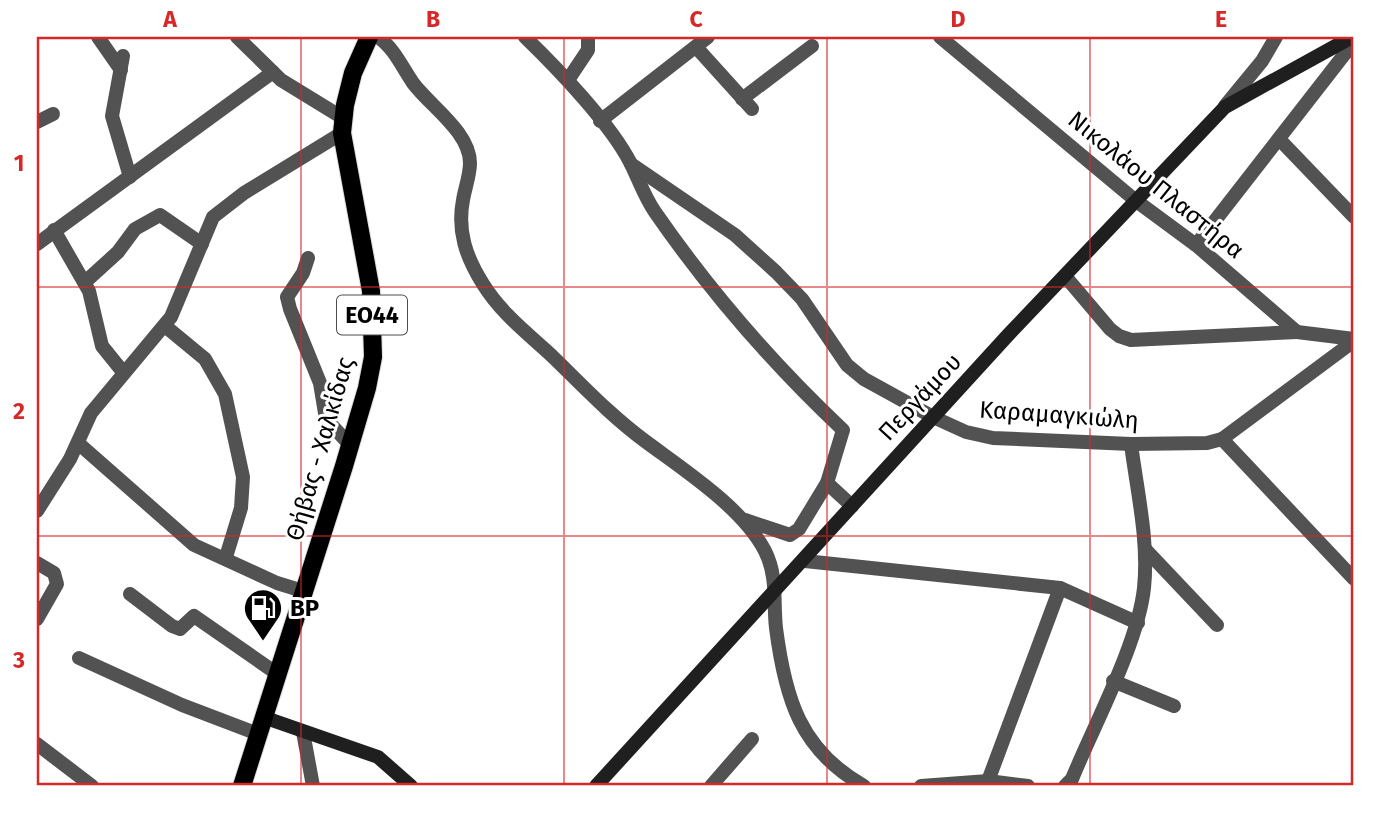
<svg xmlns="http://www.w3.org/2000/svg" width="1391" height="823" font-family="'Fira Sans',sans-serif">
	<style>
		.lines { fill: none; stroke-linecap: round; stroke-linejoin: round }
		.primary-casing { stroke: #dbdbdb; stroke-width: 20 }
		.street { stroke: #525252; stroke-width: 14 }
		.secondary { stroke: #1f1f1f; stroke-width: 14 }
		.primary { stroke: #000; stroke-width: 18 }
		.grid { fill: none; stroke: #d62828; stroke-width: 2; stroke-opacity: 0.55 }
		.labels { text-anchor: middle; stroke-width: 6; stroke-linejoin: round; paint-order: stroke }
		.shield { fill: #fff; stroke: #4c4c4c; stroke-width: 2 }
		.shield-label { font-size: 23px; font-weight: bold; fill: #000 }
		.street-label { font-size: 24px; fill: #000; stroke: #fff }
		.poi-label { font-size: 24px; font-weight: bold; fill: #000; stroke: #fff; text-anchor: start }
		.neatline { fill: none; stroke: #d62828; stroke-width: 2.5 }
		.grid-label { font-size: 23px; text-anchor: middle; font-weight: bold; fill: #d62828 }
	</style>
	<rect width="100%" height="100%" fill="#fff"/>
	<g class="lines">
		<g class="primary-casing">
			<polyline id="primary" points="242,786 344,466 367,388 373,357 371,291 342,133 345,105 353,73 369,37"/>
		</g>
		<g class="street">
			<polyline points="98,37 121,70"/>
			<polyline points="237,37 281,80 343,118"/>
			<path d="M378,37C394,48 402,67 413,83C430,106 470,132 470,163C470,175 465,188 463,200C457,231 466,257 483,284C501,313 527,333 552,356C582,385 611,416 645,441C684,470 743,508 765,551C778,577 773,602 776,628C785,698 800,750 864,786"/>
			<path d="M525,37C557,68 611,124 631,164C639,180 644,196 655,212C709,290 774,365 843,430L827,483L852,506"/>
			<polyline points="940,37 1135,200 1196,245 1297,332 1354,339"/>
			<polyline points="696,47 752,109"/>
			<polyline points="123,56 112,116 130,177"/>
			<polyline points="568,80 588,50 588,37"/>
			<polyline points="742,99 812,46"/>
			<polyline points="1225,106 1262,61 1276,37"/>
			<polyline points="600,121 708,37"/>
			<polyline points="37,122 53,114"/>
			<polyline points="1280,140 1354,217"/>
			<polyline points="631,164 735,235 776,272 802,299 847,365 864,379 933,417 966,432 993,438 1131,444 1207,443 1222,439 1354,579"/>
			<polyline points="54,230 89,291 102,346 123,372"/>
			<polyline points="37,244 273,72"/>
			<polyline points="1196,245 1354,42"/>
			<polyline points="308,258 303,273 287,297 290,309 320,383 326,419 350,445"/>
			<polyline points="1065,276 1110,329 1119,336 1131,340 1297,332"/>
			<polyline points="85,282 118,252 135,229 160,215 202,244"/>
			<polyline points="165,326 205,359 225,394 243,477 241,508 226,557"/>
			<polyline points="1222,439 1354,341"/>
			<polyline points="78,443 194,545 277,583 303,591"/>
			<polyline points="37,511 70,459 91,413 171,317 213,217 244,193 342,133"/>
			<polyline points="745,520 790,535 799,529 827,483"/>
			<polyline points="1145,549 1217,625"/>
			<polyline points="805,561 1060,588 1138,623"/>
			<polyline points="37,563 54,573 57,584 37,619"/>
			<polyline points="130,594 172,626 180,629 194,616 276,673"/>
			<polyline points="79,658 182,705 258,734"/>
			<polyline points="1113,681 1174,706"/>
			<polyline points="303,732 313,786"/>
			<polyline points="37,744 92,786"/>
			<polyline points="988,781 1060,588"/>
			<polyline points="711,786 752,739"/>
			<polyline points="921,786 988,781 1028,786"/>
			<path d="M1065,786L1072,779C1094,725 1138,644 1144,588C1149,541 1137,491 1131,444"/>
		</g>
		<g class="secondary">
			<polyline points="263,717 378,757 411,786"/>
			<polyline points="596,786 1009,334 1225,107 1352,37"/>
		</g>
		<use href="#primary" class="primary"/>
	</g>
	<path class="grid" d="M301,37V786M564,37V786M827,37V786M1090,37V786M37,287H1354M37,536H1354"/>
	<defs>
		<g id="fuel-pin" transform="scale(2.0125)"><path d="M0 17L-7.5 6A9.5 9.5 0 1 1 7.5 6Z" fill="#000" stroke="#fff"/><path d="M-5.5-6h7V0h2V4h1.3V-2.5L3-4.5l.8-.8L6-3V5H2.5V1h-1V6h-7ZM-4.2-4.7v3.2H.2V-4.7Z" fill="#fff"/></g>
	</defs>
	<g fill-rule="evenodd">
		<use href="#fuel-pin" x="263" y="608"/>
	</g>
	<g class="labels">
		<rect class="shield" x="337" y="295.5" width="70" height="39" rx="5"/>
		<g class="shield-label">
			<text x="372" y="323">ΕΟ44</text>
		</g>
		<g class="street-label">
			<text transform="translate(1156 185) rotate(39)" y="8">Νικολάου Πλαστήρα</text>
			<text transform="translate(920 397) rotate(-47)" y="8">Περγάμου</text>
			<text transform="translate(1059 415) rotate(4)" y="8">Καραμαγκιώλη</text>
			<text transform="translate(320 449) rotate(-74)" y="8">Θήβας - Χαλκίδας</text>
		</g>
		<g class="poi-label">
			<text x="290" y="616">BP</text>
		</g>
	</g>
	<rect width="1391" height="823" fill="none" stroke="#ffffff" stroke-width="77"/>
	<rect x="38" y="38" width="1314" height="746" class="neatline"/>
	<g class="grid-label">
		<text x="170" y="27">A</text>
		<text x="433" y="27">B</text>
		<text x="696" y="27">C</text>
		<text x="958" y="27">D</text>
		<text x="1221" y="27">E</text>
		<text x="19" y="171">1</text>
		<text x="19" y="419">2</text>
		<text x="19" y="668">3</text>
	</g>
</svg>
